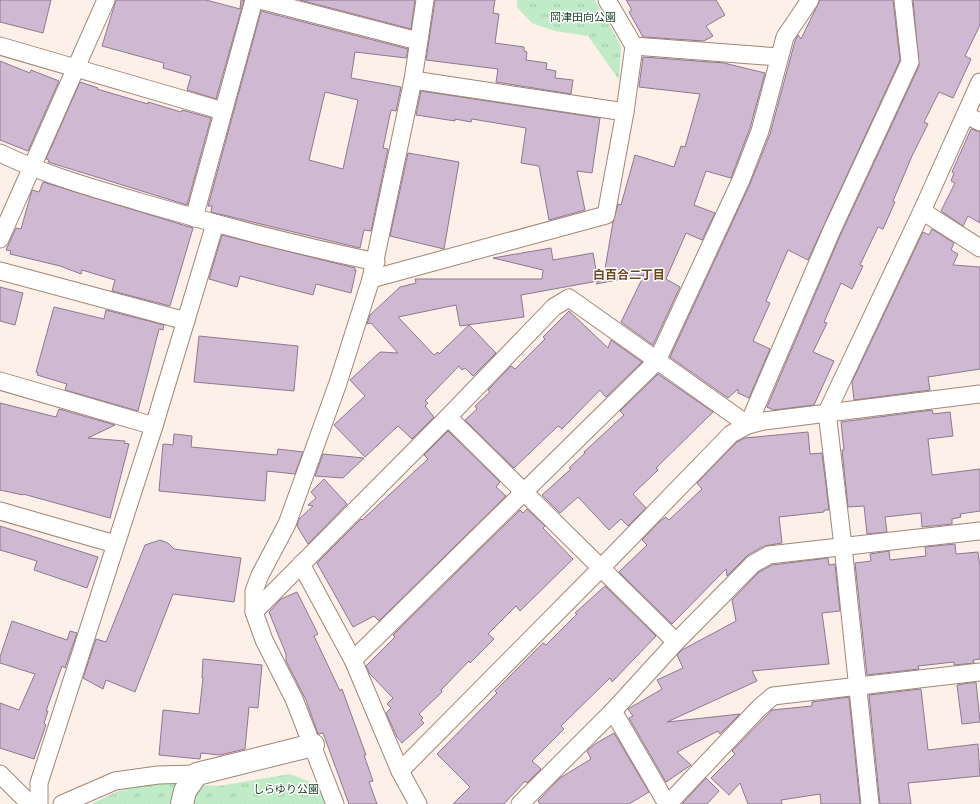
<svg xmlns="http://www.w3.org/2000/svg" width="980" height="804" font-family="'Roboto Condensed','Noto Sans JP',sans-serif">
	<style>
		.grass { fill: url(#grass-tufts) }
		.building { fill: #cfb9d2; stroke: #8d7890; fill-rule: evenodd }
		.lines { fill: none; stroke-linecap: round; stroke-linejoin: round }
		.street-casing { stroke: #a18675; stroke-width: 19 }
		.secondary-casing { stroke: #a18675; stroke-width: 24 }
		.street { stroke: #fff; stroke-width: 17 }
		.secondary { stroke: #fff; stroke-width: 22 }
		.labels { text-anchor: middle; stroke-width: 3; stroke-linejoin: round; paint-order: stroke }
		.park-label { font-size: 11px; fill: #143f20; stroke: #fff }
		.neighbourhood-label { font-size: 12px; font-weight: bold; fill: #6d4619; stroke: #fff }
	</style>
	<defs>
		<pattern id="grass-tufts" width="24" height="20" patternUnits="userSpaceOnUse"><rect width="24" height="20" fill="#c0ebc7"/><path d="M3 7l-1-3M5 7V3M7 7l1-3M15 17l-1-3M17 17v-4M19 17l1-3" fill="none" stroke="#a5c9aa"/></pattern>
	</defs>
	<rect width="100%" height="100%" fill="#fdf0e9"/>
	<g class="grass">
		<polygon points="517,0 595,0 621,46 619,80 588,36 555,31 532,23 517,7"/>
		<polygon points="290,774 319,785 326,804 91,804 118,791 158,783 219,786"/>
	</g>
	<g class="building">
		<polygon points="0,0 51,0 43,33 0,22"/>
		<polygon points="116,0 206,0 240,9 241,0 244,0 216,99 187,90 191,76 163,68 164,63 102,46"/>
		<polygon points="300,0 415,0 411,29"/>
		<polygon points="435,0 495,0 493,13 499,14 495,43 524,47 524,51 527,52 526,60 547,63 546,69 556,71 555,78 573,80 571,94 496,82 498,69 426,60"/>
		<polygon points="626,0 716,0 725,15 706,26 713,36 704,41 643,37 629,12 632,10"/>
		<polygon points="820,0 893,0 900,60 808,260 788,250 766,301 770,303 753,341 770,349 749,398 738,393 738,389 728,398 670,357 750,184 770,134 795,41 798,35 801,39"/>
		<polygon points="913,0 980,0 980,25 965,56 971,59 953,98 939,92 924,122 928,124 912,156 893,201 895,202 883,229 878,227 860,265 863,266 852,289 841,283 824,322 827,323 813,352 834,361 814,405 773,410 767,407 840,236 919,66"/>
		<path d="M261,11L408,49L406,58L355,52L351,78L401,87L396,111L391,110L383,148L388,149L371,231L364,230L360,248L211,212L212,206H208ZM325,92L358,100L343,169L309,160Z"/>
		<polygon points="643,57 724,63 765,73 750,128 731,178 706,171 694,205 715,213 702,240 686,233 666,279 680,287 653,345 621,322 644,275 596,284 604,275 613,222 618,204 621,205 635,155 674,167 681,146 685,147 700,94 639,87"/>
		<polygon points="0,61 30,73 31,70 59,81 28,151 0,140"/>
		<polygon points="80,82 98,88 97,89 148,104 148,102 181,112 182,110 211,118 187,205 48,162 49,160 46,159"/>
		<polygon points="421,91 600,118 592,173 577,171 585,210 549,220 539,166 521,163 526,128 472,119 471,122 455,119 455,121 416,115"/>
		<polygon points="971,129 980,132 980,223 968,216 963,226 941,211 955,183 951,181 954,173 952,172"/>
		<polygon points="408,153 459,162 444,249 390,236"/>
		<polygon points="43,182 193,228 170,306 112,291 115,280 82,270 81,274 60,266 10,254 11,251 6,250 16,228 21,229 32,190 39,192"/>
		<polygon points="932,229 954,243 951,250 958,254 953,265 980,267 980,369 928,377 930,390 854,400 852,382 923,232 929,235"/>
		<polygon points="222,235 355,268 354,270 356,270 351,293 316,284 313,295 240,276 237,287 209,279"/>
		<polygon points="551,248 553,260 593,253 598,281 521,295 524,317 460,326 456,305 398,317 434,355 438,352 439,354 469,325 496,353 473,376 465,368 462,370 459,366 425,401 428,403 425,406 434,417 412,439 398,426 365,457 334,425 365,396 350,380 380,352 398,353 371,323 367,324 370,315 400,287 416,283 415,279 542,279 543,270 493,258"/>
		<polygon points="0,287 23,293 15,325 0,321"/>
		<polygon points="54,307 104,319 106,310 164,325 163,330 159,329 138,411 65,390 67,384 37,375 38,373 36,372"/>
		<polygon points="569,311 608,348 611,340 642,362 606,397 600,390 562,429 558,426 514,468 465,420 477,409 475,406 490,392 488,390 511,366 515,369 545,339 543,337"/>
		<polygon points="199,336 298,346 294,391 194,382"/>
		<polygon points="658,374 713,412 656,468 658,470 633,494 646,508 628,526 621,519 609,530 578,497 560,513 542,495 571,469 569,468 585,453 584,452 624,415 620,411"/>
		<polygon points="0,403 56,417 59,409 115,425 88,438 125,441 124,443 129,444 110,518 23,494 23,495 0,490"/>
		<polygon points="932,410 933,414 950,412 953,436 928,439 932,475 980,469 980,511 960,514 961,517 952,519 952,524 922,527 921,513 885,517 887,532 867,534 864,506 848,507 842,450 844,450 841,422"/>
		<polygon points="448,431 500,482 496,487 506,496 379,621 374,616 353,627 317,563 361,519 362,520 428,459 424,455"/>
		<polygon points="808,432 810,454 822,453 829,510 824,510 824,512 779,517 782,543 764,546 748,555 727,576 726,569 672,624 619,572 647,545 642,540 659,522 666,517 669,520 702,489 697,483 737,442 745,438"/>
		<polygon points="174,434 192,436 191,447 277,455 278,449 303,452 295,474 267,471 265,501 159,491 163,444 173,445"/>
		<polygon points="323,454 364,458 343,478 315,476"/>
		<polygon points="324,479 347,504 308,544 297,526 299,519 313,506 308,505 316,498 311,492"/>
		<polygon points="527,509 545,526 543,528 573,559 520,611 516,606 488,634 494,639 470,663 469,661 441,690 442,692 419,714 423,718 421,720 424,723 402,743 397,737 386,713 391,708 387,704 393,698 370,674 366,666 395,637 393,635 520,510 523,513"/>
		<polygon points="0,526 98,557 87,588 34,570 37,561 0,550"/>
		<polygon points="160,540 168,543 174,549 241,558 234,602 173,594 135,692 106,680 103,689 83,678 96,639 106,642 145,545"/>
		<polygon points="955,544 956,554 978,552 980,566 980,659 973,660 974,663 954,665 954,662 918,666 919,669 867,675 855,563 871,561 870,554 889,551 890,560 926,556 925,547"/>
		<polygon points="828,558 829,565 835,564 840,611 822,613 829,664 752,671 757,681 667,722 740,714 720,734 718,731 677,752 691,765 666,782 629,718 633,716 628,709 662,689 657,680 683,668 677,655 682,650 736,621 732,600 759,572 772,565"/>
		<polygon points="605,586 656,636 612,682 610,678 561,726 564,729 532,761 541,769 527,783 525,781 504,804 453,804 470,787 437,754 497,693 495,691 543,643 546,645 577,614 575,613"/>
		<polygon points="297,592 318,634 314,636 340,691 342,689 366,755 364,755 373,781 369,782 377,804 349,804 323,733 318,734 306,700 286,661 286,654 269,612 281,599"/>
		<polygon points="12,621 67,640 70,631 77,633 65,668 62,666 46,711 48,711 44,723 46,725 34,759 0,748 0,703 19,710 35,674 0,663 0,657"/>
		<polygon points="203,659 262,665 258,708 249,707 245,749 220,755 201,753 200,759 159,755 163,710 199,714 203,678 202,678"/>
		<polygon points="976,682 980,722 962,724 957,685"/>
		<polygon points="921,689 928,750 978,744 980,776 908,783 911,804 880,804 869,695"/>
		<polygon points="849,697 860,804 821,804 820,794 781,800 782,804 748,804 740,783 729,795 711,778 735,754 732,751 772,710 812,706 812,702"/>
		<polygon points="614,733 649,792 629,804 540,804 538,801 560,778 591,759 587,751 595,744"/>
		<polygon points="706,778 719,791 707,804 682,804"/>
	</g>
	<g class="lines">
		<g class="street-casing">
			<g id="street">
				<polyline points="260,0 418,41"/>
				<polyline points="607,0 634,46 779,57"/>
				<polyline points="0,46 223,111"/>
				<polyline points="625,112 634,46"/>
				<polyline points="966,115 980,122"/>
				<path d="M0,153C45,175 93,188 140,202C218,225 296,245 376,262"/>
				<polyline points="922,211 980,248"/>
				<polyline points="194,218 254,0"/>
				<polyline points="0,239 106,0"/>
				<polyline points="0,271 186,321"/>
				<polyline points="371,279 606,215 625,112 413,80"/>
				<polyline points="0,381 154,426"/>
				<polyline points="448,417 676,642 613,711 520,804"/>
				<polyline points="0,511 115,544"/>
				<polyline points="301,564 353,660 400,771 418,804"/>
				<polyline points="254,612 448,417 554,307 569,298 748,425 831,232 910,62 903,0"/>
				<polyline points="676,642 753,564 769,555 980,531"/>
				<polyline points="353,660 657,361 741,180 760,131 785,37 810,0"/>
				<polyline points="613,711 667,804"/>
				<polyline points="400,771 601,568 731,434 748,425 764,421 980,394"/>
				<polyline points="0,774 30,804"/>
				<polyline points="39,804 39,783 154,426 215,224"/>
				<polyline points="62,804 115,781 158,775 197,774"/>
				<polyline points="335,804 294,699 264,640 254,612 254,591 260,575 287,524 338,383 371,279 413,80 425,0"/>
				<polyline points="668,804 759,708 773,696 980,672"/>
				<polyline points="870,804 843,546 827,412 922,211 980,82"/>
			</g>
		</g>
		<g class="secondary-casing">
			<polyline id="secondary" points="182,804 185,791 197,774 313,745"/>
		</g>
		<use href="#street" class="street"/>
		<use href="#secondary" class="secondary"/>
	</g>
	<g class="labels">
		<g class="park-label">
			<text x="583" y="21">岡津田向公園</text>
			<text x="286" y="793">しらゆり公園</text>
		</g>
		<g class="neighbourhood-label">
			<text x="629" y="279">白百合二丁目</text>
		</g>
	</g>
</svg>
